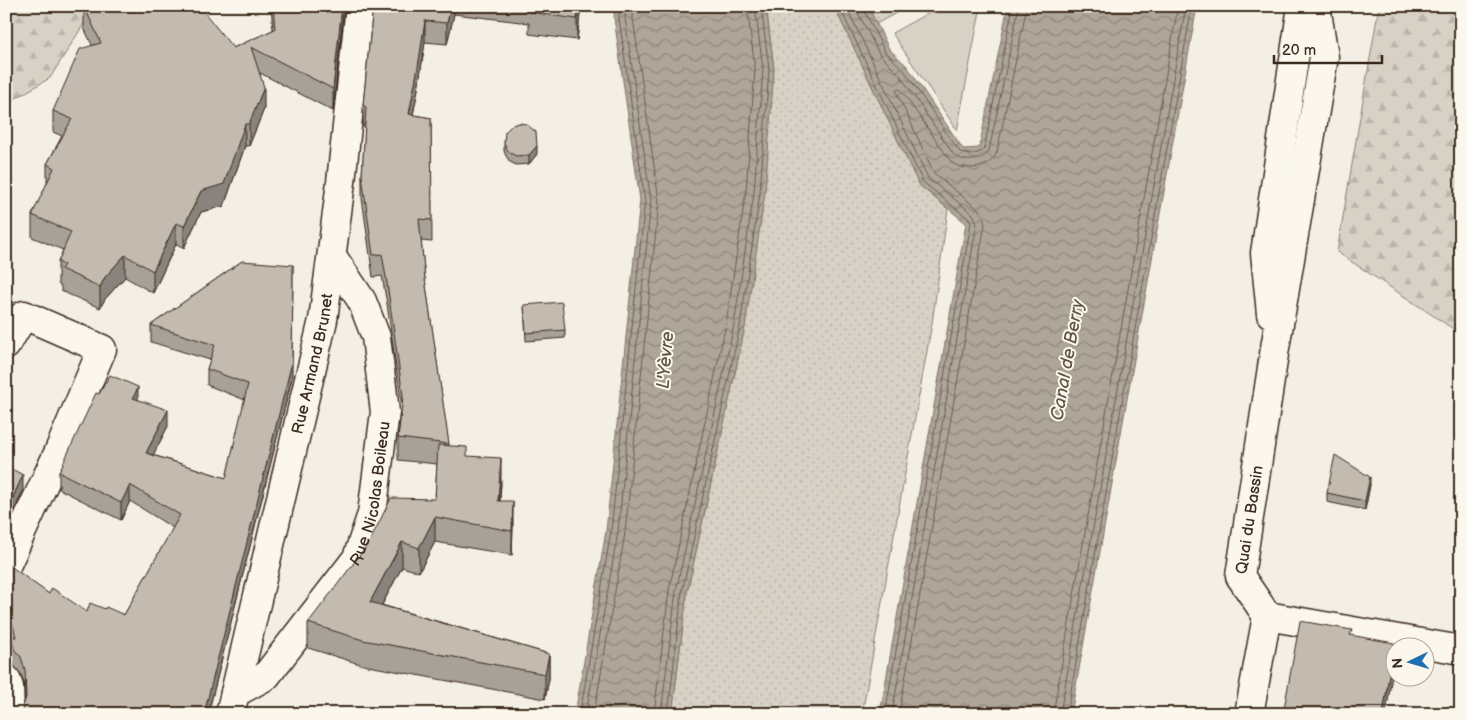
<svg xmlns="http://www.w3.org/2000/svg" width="1467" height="720" font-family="'Balsamiq Sans',sans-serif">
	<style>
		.grass { fill: #d8d1c6; stroke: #8a7e72 }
		.forest { fill: url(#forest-firs); stroke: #8a7e72 }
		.park { fill: url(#park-dots); stroke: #8a7e72 }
		.water { fill: url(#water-waves); stroke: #817468 }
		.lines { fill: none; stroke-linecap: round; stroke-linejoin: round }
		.shore { stroke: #695c50; stroke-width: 1 }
		.minor-casing { stroke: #3b2a1e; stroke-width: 31 }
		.major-casing { stroke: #3b2a1e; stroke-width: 31 }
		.minor { stroke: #fbf7ec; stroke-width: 28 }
		.major { stroke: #fbf7ec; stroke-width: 28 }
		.wall { fill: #a8a197; stroke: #3b2a1e }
		.shaded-wall { fill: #88837b; stroke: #3b2a1e }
		.building { fill: #c3bbb0; stroke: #3b2a1e }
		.labels { text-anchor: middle; stroke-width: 4; stroke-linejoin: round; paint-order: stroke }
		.street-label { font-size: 16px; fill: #3b2a1e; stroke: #fbf7ec }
		.water-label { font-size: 18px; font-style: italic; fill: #645549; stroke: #fbf7ec }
	</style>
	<defs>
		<pattern id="forest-firs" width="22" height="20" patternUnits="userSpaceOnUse" patternTransform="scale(1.25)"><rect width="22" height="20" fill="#d8d1c6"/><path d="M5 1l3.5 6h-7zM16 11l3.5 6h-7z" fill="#bab4aa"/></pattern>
		<pattern id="park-dots" width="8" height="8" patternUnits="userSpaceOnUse" patternTransform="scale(1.25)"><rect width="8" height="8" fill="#d8d1c6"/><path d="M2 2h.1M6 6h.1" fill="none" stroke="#bab4aa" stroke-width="1.8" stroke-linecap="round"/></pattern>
		<pattern id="water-waves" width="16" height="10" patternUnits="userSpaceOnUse" patternTransform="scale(1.25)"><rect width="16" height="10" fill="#afa69a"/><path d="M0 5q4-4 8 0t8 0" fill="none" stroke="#90877d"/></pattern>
	</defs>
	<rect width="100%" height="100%" fill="#f3efe4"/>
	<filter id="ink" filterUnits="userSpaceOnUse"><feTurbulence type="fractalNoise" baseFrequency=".02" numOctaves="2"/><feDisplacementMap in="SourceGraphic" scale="10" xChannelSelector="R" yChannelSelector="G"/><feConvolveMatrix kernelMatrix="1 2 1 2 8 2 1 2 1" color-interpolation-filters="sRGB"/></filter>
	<g filter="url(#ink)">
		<polygon class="grass" points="941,6 981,6 957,130 892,33"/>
		<g class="forest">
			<polygon points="6,6 95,6 50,78 6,104"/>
			<polygon points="1379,6 1461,6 1461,334 1337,252"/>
		</g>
		<g class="park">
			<polygon points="766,6 834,6 919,185 948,209 932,323 862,714 672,714 687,593 745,327 774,69"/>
			<polygon points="868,6 909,6 876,24"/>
		</g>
		<g class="water">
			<polygon points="615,6 766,6 774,69 765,193 745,327 687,593 672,714 575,714 606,531 640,200 614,18"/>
			<polygon points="834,6 868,6 889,49 907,66 963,149 979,148 1008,6 1197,6 1071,714 880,714 966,223 919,185"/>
		</g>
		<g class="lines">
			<g class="shore">
				<polyline points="839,6 923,182 969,219 971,223 885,714"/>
				<polyline points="846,6 928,178 973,214 977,223 892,714"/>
				<path d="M857,6L858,13L880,55L899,74L954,155C963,163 983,162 989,151L1019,6"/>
				<path d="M863,6L864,10L885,52L904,70L959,151C965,156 979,155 984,149L1013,6"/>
				<polyline points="580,714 611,531 645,201 619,18 619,6"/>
				<polyline points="586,714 618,532 651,201 625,18 626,6"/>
				<polyline points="594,714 625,533 659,201 633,18 633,6"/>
				<polyline points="654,714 669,590 726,324 746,191 755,69 747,6"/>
				<polyline points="661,714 676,591 734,325 754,192 763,69 755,6"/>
				<polyline points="668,714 682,592 740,326 760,193 769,69 761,6"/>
				<path d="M899,714L985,224L983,216L979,210L934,173L896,91L898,89L901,90L952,163C966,172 991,169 997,152L1027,6"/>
				<polyline points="1053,714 1178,6"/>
				<polyline points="1060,714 1186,6"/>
				<polyline points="1067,714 1192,6"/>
			</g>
			<g class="minor-casing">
				<g id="minor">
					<polyline points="1271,314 1265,253 1302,6"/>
					<polyline points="6,345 24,315 102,349 59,451 6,566"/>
					<polyline points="1267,616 1461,650"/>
					<polyline points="6,679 9,687 10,714"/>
					<path id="s1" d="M235,693L266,676L357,558L372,514L385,412L376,337L362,301L332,256"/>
					<path id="s2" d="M1249,714L1267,616L1240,576L1275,348L1324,57L1316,6"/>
				</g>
			</g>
			<g class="major-casing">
				<g id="major">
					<path id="s3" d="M230,714L323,320L341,182L360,6"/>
				</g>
			</g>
			<use href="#minor" class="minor"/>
			<use href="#major" class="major"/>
		</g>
		<g class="wall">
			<polygon points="84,6 233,48 273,30 271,6 344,6 333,111 260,73 264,109 249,146 245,146 224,206 201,212 184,248 176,244 153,293 125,277 105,299 100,308 61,291 61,286 58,284 58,262 63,250 32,237 32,215 47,184 47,164 62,136 53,132 53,111 92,45 84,28"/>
			<polygon points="373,6 581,6 577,40 529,34 529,23 454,14 447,44 425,42 418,89 413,115 431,118 432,242 421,241 425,279 449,446 467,456 501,482 500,501 513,526 512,555 435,542 419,572 402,567 382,605 549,654 549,679 545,699 363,665 308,648 308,623 435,499 437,464 398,460 398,438 402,408 387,304 382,276 373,277 362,198 362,176 365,128 363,127 363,105"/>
			<polygon points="504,142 537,154 529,164 516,165 510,162 506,156 504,151"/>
			<polygon points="242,261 292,378 208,714 23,714 23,706 25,699 25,686 21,674 14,666 12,653 12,637 6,614 6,564 49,594 87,612 105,609 124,615 173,528 130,501 121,520 59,489 59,472 99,394 138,399 168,426 153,455 226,478 245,400 207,385 207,369 210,360 151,342 151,325"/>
			<polygon points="524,305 565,330 565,338 526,341"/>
			<polygon points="1370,485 1365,510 1327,502 1327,493"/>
		</g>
		<g class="shaded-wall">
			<polygon points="342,6 344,6 333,111 333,89"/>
			<polygon points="451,6 454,6 454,14 447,44 447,23"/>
			<polygon points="579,6 581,6 577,40 577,19"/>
			<polygon points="425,21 425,42 418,89 409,135 409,114"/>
			<polygon points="264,87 264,109 249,146 249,124"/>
			<polygon points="245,124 245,146 224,206 201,212 184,248 184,226 201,191"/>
			<polygon points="537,146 537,154 529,164 529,155"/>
			<polygon points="176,223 176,244 153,293 153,271"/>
			<polygon points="125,255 125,277 105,299 100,308 100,287 105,277"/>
			<polygon points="293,265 292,378 208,714 204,714"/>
			<polygon points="138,387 138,403 133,398"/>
			<polygon points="168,410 168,426 146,469 146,453"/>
			<polygon points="501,458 501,482 498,526 498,501"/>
			<polygon points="23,475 23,491 6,528 6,512"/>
			<polygon points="1370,477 1370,485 1365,510 1365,501"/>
			<polygon points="130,485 130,501 121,520 121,503"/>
			<polygon points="513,501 513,526 512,555 512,531"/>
			<polygon points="435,517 435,542 419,572 419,548"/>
			<polygon points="402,542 402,567 370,627 370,602"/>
			<polygon points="1394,643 1394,663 1386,714 1383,714"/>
			<polygon points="549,654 549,679 545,699 545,674"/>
		</g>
		<g class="building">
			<polygon points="84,6 199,6 233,48 275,29 273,6 342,6 333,89 251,47 264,87 249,124 245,124 224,184 201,191 184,226 176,223 153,271 125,255 105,277 100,287 61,269 64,265 58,262 71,232 32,215 54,168 47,164 72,119 53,111 80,49 101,43"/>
			<polygon points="373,6 451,6 447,23 425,21 418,67 409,114 431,118 432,220 419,219 425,279 449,444 398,438 403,396 387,283 382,254 373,255 362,176 366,107 363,105"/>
			<polygon points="530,6 579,6 577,19 529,12"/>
			<polygon points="519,123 526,124 536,132 537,146 529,155 516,156 510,153 506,148 504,142 505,132 512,125"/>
			<polygon points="242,261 293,265 292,362 204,714 24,714 23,706 26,697 25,670 21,657 14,649 12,637 16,637 6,598 6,564 9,565 49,594 52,588 87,612 90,603 105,609 106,607 124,615 180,515 130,485 121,503 59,472 96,393 99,394 110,375 138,387 133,398 168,410 146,453 226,478 248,384 207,369 215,345 151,325"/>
			<polygon points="562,302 565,330 526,333 524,305"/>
			<polygon points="438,445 467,447 467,456 501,458 498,501 513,501 512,531 435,517 419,548 402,542 370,602 549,654 545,674 363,640 308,623 369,543 391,498 435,499"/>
			<polygon points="1335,455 1370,477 1365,501 1327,493"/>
			<polygon points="6,466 23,475 6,512"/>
			<polygon points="1300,621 1352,630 1350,635 1394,643 1383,714 1283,714"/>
		</g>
	</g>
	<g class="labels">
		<g class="street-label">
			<text dy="6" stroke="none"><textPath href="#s3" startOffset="360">Rue Armand Brunet</textPath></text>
			<text dy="6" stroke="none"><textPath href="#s1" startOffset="251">Rue Nicolas Boileau</textPath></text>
			<text dy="6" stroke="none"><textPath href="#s2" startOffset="205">Quai du Bassin</textPath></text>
		</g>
		<g class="water-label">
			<text transform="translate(665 360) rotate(-85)" y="6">L'Yèvre</text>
			<text transform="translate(1067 360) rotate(-80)" y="6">Canal de Berry</text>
		</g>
	</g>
	<rect width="1467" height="720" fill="none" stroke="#fbf7ec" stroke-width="25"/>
	<rect x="12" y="12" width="1442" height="695" fill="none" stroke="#3b2a1e" stroke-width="2" filter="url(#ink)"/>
	<g transform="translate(1410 662) rotate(265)"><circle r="24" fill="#fbf7ec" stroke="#aea59a"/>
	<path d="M0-4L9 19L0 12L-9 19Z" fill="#1f6fb2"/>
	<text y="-8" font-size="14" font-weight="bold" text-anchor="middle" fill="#3b2a1e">N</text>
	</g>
	<path d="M1274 55v8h108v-8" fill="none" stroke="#3b2a1e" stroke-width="2.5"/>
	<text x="1282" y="55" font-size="15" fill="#3b2a1e" stroke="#fbf7ec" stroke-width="4" paint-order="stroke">20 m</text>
</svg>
